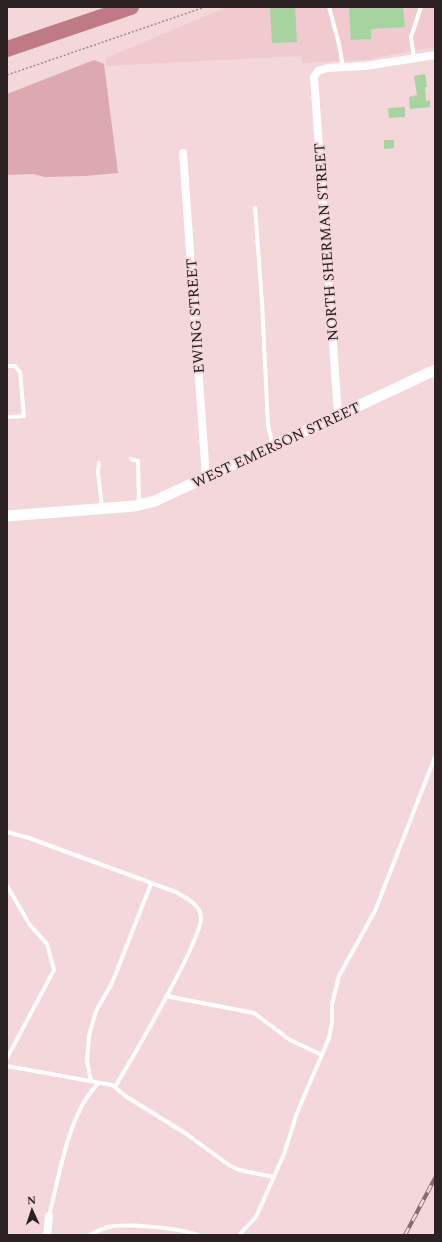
<svg xmlns="http://www.w3.org/2000/svg" width="442" height="1242" font-family="Spectral,serif">
	<style>
		.built { fill: #f0cace }
		.green { fill: #dca9b0 }
		.lines { fill: none; stroke-linecap: round; stroke-linejoin: round }
		.river { stroke: #bf7b85; stroke-width: 16 }
		.building { fill: #a6d3a0 }
		.path { stroke: #9f8a8d; stroke-width: 1.5; stroke-dasharray: 2 2; stroke-linecap: butt }
		.lane { stroke: #fff; stroke-width: 4 }
		.street { stroke: #fff; stroke-width: 8 }
		.secondary { stroke: #fff; stroke-width: 11 }
		.rail-casing { stroke: #806e70; stroke-width: 4 }
		.rail { stroke: #f4d7da; stroke-width: 2.5; stroke-dasharray: 8; stroke-linecap: butt }
		.labels { text-anchor: middle; stroke-width: 4; stroke-linejoin: round; paint-order: stroke }
		.street-label { font-size: 15px; fill: #2b2122; stroke: #f4d7da }
	</style>
	<rect width="100%" height="100%" fill="#f4d7da"/>
	<polygon class="built" points="227,7 435,7 435,47 363,60 302,63 302,56 106,66 106,58"/>
	<polygon class="green" points="94,60 104,64 118,173 85,176 45,177 33,174 7,175 7,94"/>
	<g class="lines">
		<polyline class="river" points="7,49 131,7"/>
	</g>
	<g class="building">
		<polygon points="270,7 295,7 297,42 272,43"/>
		<polygon points="349,7 403,7 405,27 371,29 371,39 351,40"/>
		<polygon points="425,74 427,87 425,87 426,101 430,100 430,107 410,109 409,97 417,95 414,76"/>
		<polygon points="405,107 405,117 389,118 388,108"/>
		<polygon points="384,140 394,140 394,148 384,149"/>
	</g>
	<g class="lines">
		<g class="path">
			<polyline points="7,75 205,7"/>
			<polyline points="434,181 435,181"/>
		</g>
		<g class="lane">
			<polyline points="329,7 339,44 343,67"/>
			<polyline points="414,58 411,37 421,7"/>
			<polyline points="255,208 262,302 268,425 273,446"/>
			<polyline points="7,366 15,366 20,372 24,416 7,417"/>
			<polyline points="131,459 138,461 139,503"/>
			<polyline points="99,463 98,472 102,507"/>
			<path d="M7,832L29,838L176,892C186,898 200,904 201,917C203,938 130,1062 115,1087"/>
			<polyline points="7,886 30,925 47,944 54,970 7,1058"/>
			<polyline points="166,996 254,1013 290,1040 322,1055"/>
			<polyline points="7,1066 112,1085 127,1097 185,1133 229,1165 239,1170 274,1177"/>
			<polyline points="91,1081 87,1061 89,1036 96,1011 112,983 151,884"/>
			<path d="M49,1216C59,1177 69,1111 98,1084"/>
			<path d="M90,1235C95,1232 102,1229 108,1227C126,1223 180,1228 198,1235"/>
			<polyline points="239,1235 256,1217 284,1154 297,1113 329,1038 332,1022 332,1004 339,976 375,911 435,757"/>
		</g>
		<g class="street">
			<polyline points="183,153 206,478"/>
			<polyline points="338,414 314,77 318,71 327,68 365,66 435,55"/>
			<polyline points="47,1235 49,1216"/>
		</g>
		<polyline class="secondary" points="7,516 135,506 155,501 435,370"/>
		<g class="rail-casing">
			<polyline id="rail" points="405,1235 435,1178"/>
		</g>
		<use href="#rail" class="rail"/>
	</g>
	<g class="labels">
		<g class="street-label">
			<text transform="translate(326 242) rotate(-94)" y="5">NORTH SHERMAN STREET</text>
			<text transform="translate(195 316) rotate(-94)" y="5">EWING STREET</text>
			<text transform="translate(276 445) rotate(-25)" y="5">WEST EMERSON STREET</text>
		</g>
	</g>
	<rect width="442" height="1242" fill="none" stroke="#2b2122" stroke-width="16"/>
	<g transform="translate(32 1210) rotate(357)" stroke="#f4d7da" stroke-width="3" paint-order="stroke">
	<path d="M0-3L7 15L0 10L-7 15Z" fill="#2b2122"/>
	<text y="-6" font-size="11" font-weight="bold" text-anchor="middle" fill="#2b2122">N</text>
	</g>
</svg>
